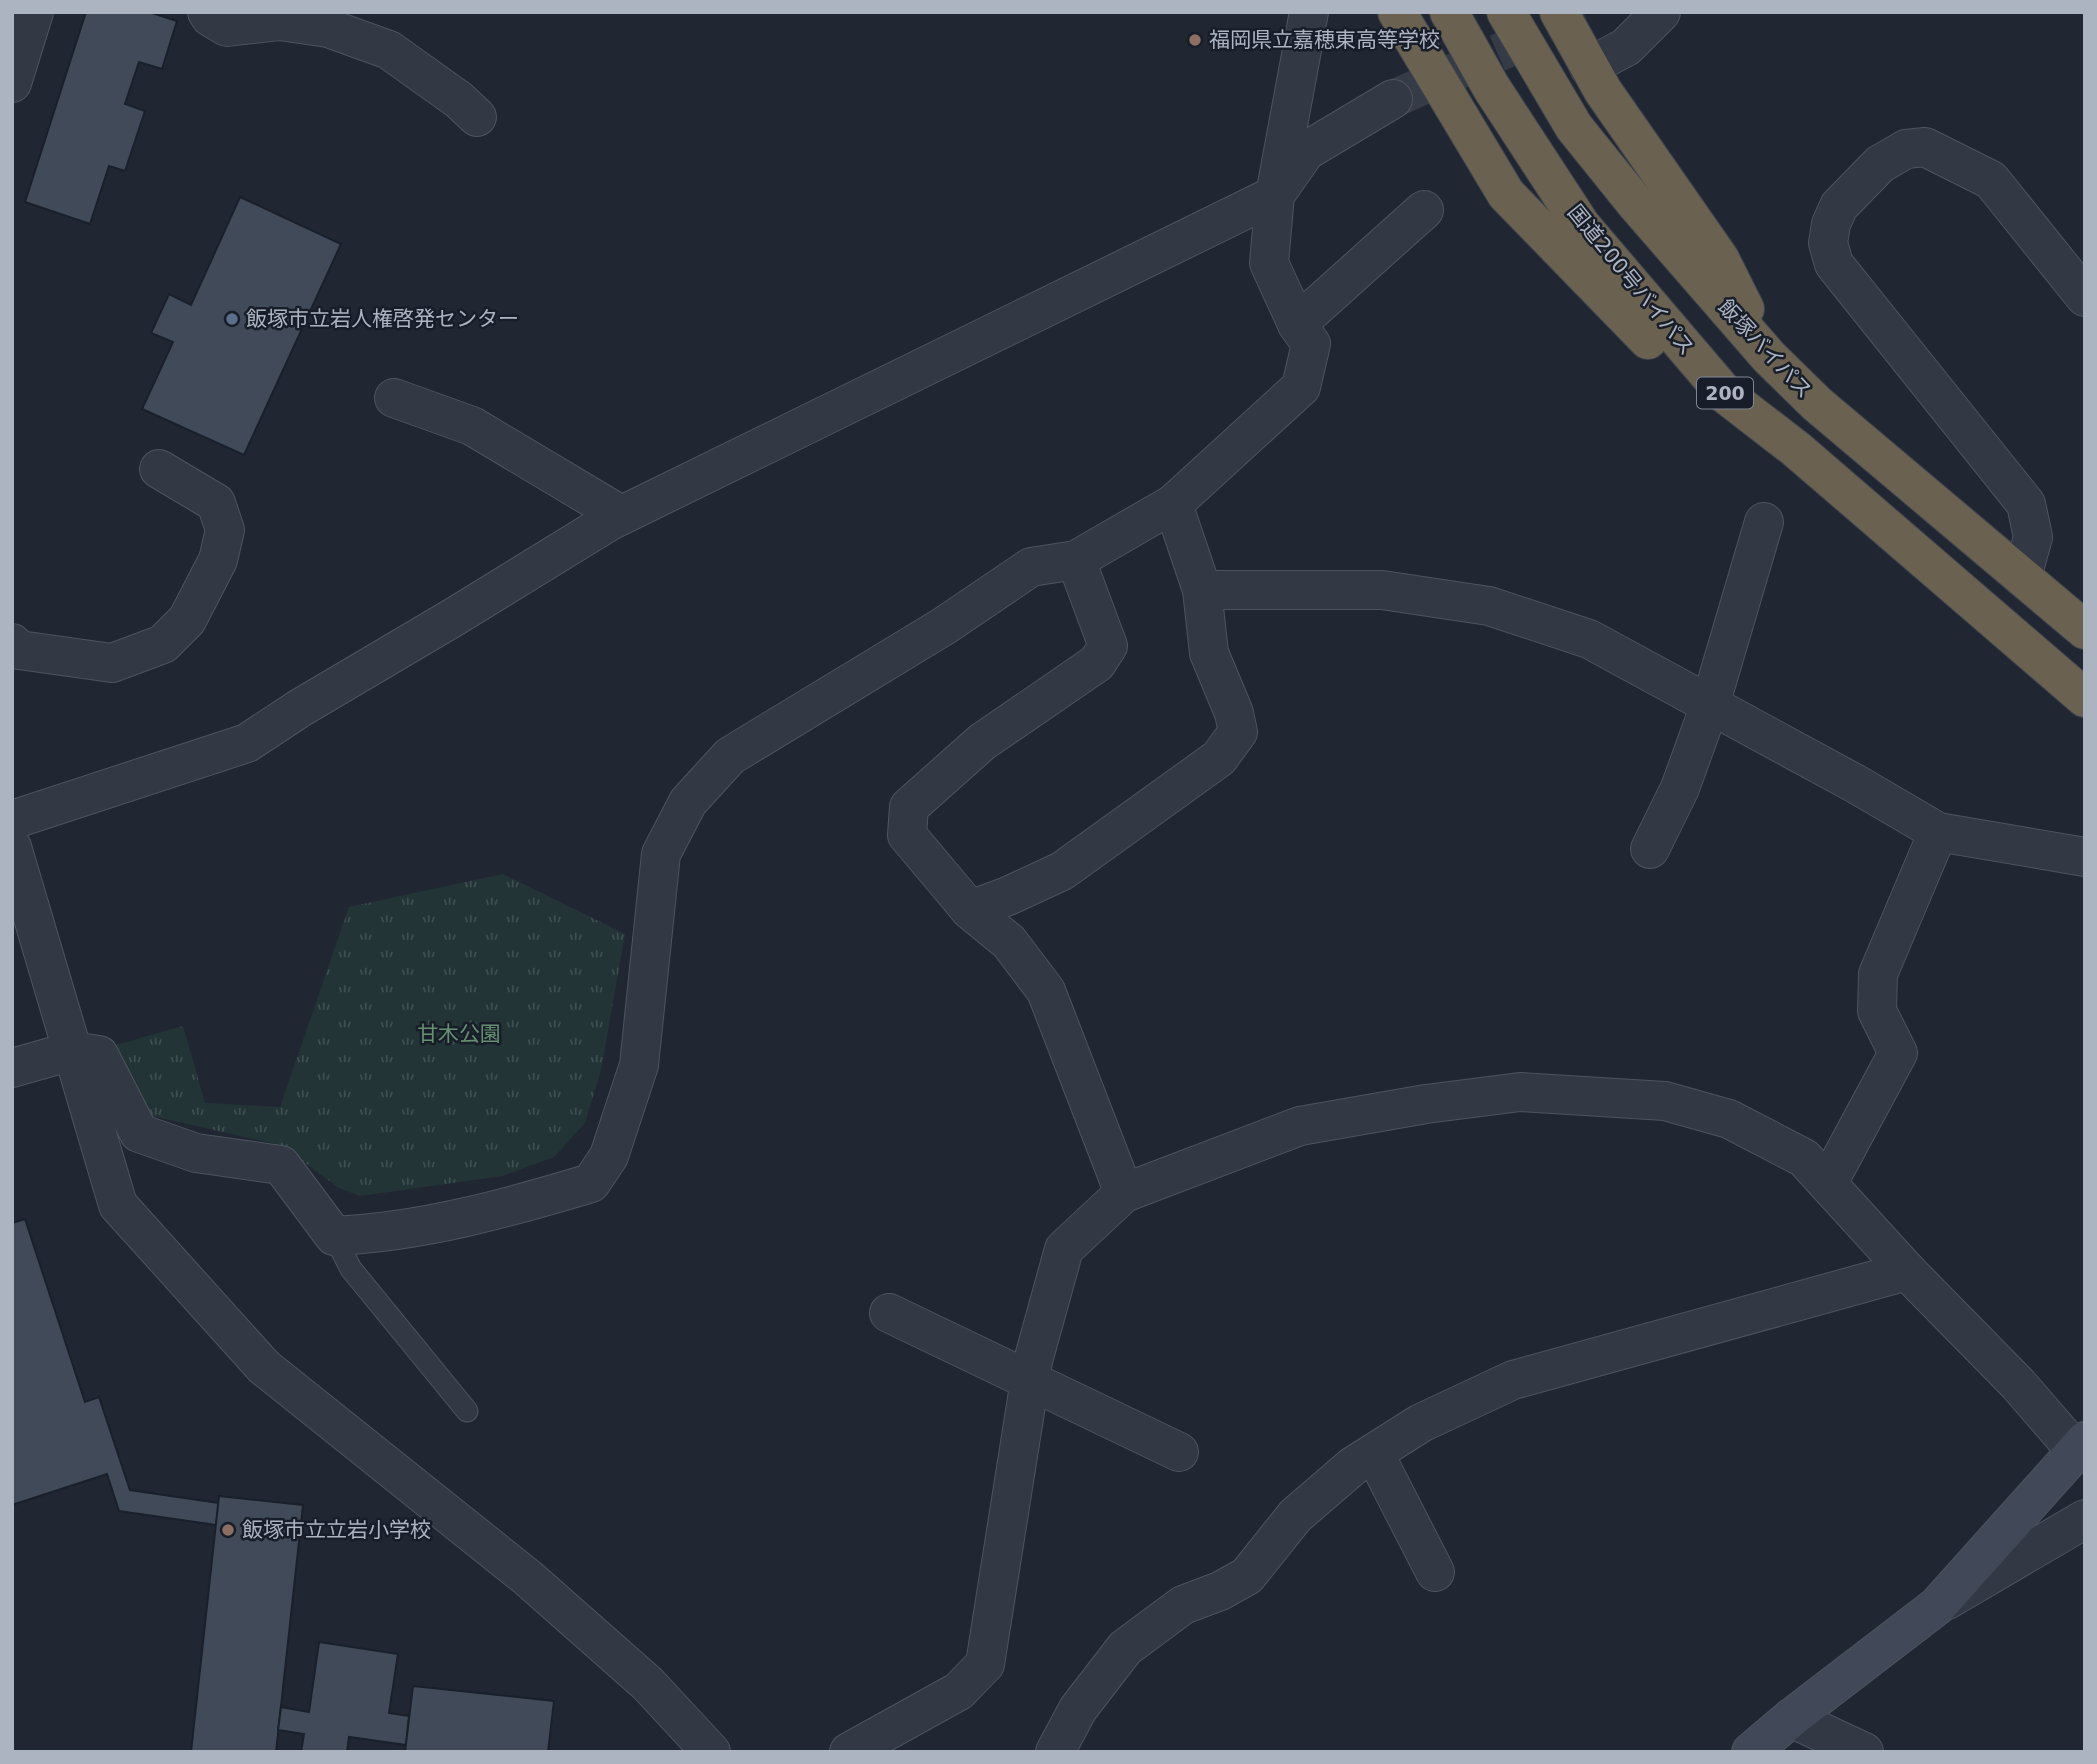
<svg xmlns="http://www.w3.org/2000/svg" width="2097" height="1764" font-family="'DejaVu Sans','Noto Sans JP',sans-serif">
	<style>
		.grass { fill: url(#grass-tufts) }
		.building { fill: #414a58; stroke: #1a202b; stroke-width: 2 }
		.lines { fill: none; stroke-linecap: round; stroke-linejoin: round }
		.street-tunnel { stroke: #353c48; stroke-width: 38; stroke-dasharray: 38 19; stroke-linecap: butt }
		.lane-casing { stroke: #4d5460; stroke-width: 23 }
		.street-casing { stroke: #4d5460; stroke-width: 40 }
		.secondary-casing { stroke: #4d5460; stroke-width: 40 }
		.highway-casing { stroke: #3d444f; stroke-width: 40 }
		.lane { stroke: #333944; stroke-width: 21 }
		.street { stroke: #333944; stroke-width: 38 }
		.secondary { stroke: #414857; stroke-width: 38 }
		.highway { stroke: #6a6150; stroke-width: 38 }
		.education-dot { fill: #8d6e63; stroke: #181e29; stroke-width: 2.5 }
		.service-dot { fill: #5c6f8a; stroke: #181e29; stroke-width: 2.5 }
		.labels { text-anchor: middle; stroke-width: 5; stroke-linejoin: round; paint-order: stroke }
		.shield { fill: #181e29; stroke: #808794; stroke-width: 2 }
		.shield-label { font-size: 19px; font-weight: bold; fill: #acb4c2 }
		.poi-label { font-size: 21px; fill: #acb4c2; stroke: #181e29; text-anchor: start }
		.street-label { font-size: 21px; fill: #acb4c2; stroke: #181e29 }
		.park-label { font-size: 21px; fill: #669071; stroke: #181e29 }
	</style>
	<defs>
		<pattern id="grass-tufts" width="24" height="20" patternUnits="userSpaceOnUse" patternTransform="scale(1.75)"><rect width="24" height="20" fill="#223436"/><path d="M3 7l-1-3M5 7V3M7 7l1-3M15 17l-1-3M17 17v-4M19 17l1-3" fill="none" stroke="#3f4f51"/></pattern>
	</defs>
	<rect width="100%" height="100%" fill="#202733"/>
	<polygon class="grass" points="503,874 625,934 601,1070 585,1123 554,1157 502,1176 360,1196 339,1188 281,1145 143,1114 109,1047 183,1026 205,1103 280,1107 349,907"/>
	<g class="building">
		<polygon points="86,12 149,12 177,21 162,69 139,62 125,104 145,111 125,171 109,166 90,224 25,202"/>
		<polygon points="240,197 341,244 244,455 142,409 173,342 151,333 169,294 191,305"/>
		<polygon points="25,1219 85,1402 99,1397 130,1490 219,1503 216,1525 119,1511 107,1474 12,1505 12,1223"/>
		<polygon points="219,1496 303,1505 276,1752 191,1752"/>
		<polygon points="319,1642 398,1654 389,1713 409,1716 406,1745 349,1737 347,1752 301,1752 304,1734 278,1730 281,1707 309,1712"/>
		<polygon points="413,1686 554,1701 548,1752 405,1752"/>
	</g>
	<g class="lines">
		<polyline class="street-tunnel" points="1393,99 1591,12"/>
		<g class="lane-casing">
			<polyline id="lane" points="334,1236 351,1269 467,1411"/>
		</g>
		<g class="street-casing">
			<g id="street">
				<polyline points="207,12 210,17 227,27 280,21 328,28 389,50 459,100 477,117"/>
				<polyline points="1589,67 1626,47 1661,12"/>
				<polyline points="12,83 34,12"/>
				<polyline points="1297,324 1424,210"/>
				<polyline points="394,398 472,426 621,515"/>
				<polyline points="2022,577 2033,537 2026,504 1834,264 1828,243 1831,224 1839,206 1880,164 1906,149 1925,147 1991,180 2085,297"/>
				<polyline points="1202,590 1382,590 1489,606 1589,639 1856,784 1938,832 2085,857"/>
				<polyline points="12,643 19,650 112,663 163,644 187,620 218,560 225,530 216,503 159,469"/>
				<polyline points="12,820 247,743 300,708 454,617 610,521 1275,195 1309,12"/>
				<polyline points="12,847 118,1205 264,1367 528,1578 648,1684 711,1752"/>
				<polyline points="1650,849 1680,788 1710,705 1764,522"/>
				<polyline points="970,910 907,835 909,807 982,742 1097,663 1108,646 1076,560"/>
				<path d="M12,1068L72,1051L99,1055L139,1133L196,1153L281,1165L334,1236C422,1232 508,1208 591,1183L609,1156L639,1065L661,854L688,802L730,756L944,626L1031,567L1076,560L1173,504L1301,387L1311,344L1297,324L1269,263L1275,195L1306,151L1393,99"/>
				<polyline points="1828,1183 1898,1053 1877,1011 1878,974 1938,832"/>
				<polyline points="1124,1193 1046,991 1009,942 970,910 1008,896 1062,871 1219,758 1238,732 1234,713 1209,653 1202,590 1173,504"/>
				<polyline points="889,1313 1179,1452"/>
				<polyline points="1374,1453 1435,1572"/>
				<polyline points="1947,1600 2085,1519"/>
				<polyline points="1791,1718 1864,1752"/>
				<polyline points="849,1752 959,1691 985,1664 1033,1361 1064,1249 1124,1193 1300,1126 1426,1104 1520,1092 1665,1101 1729,1119 1804,1158 1907,1271 2018,1384 2076,1451"/>
				<polyline points="1055,1752 1078,1709 1125,1648 1183,1605 1220,1591 1247,1576 1295,1516 1353,1466 1421,1423 1513,1380 1907,1271"/>
			</g>
		</g>
		<g class="secondary-casing">
			<polyline id="secondary" points="1751,1752 1791,1718 1937,1606 2085,1441"/>
		</g>
		<g class="highway-casing">
			<g id="highway">
				<polyline points="1397,12 1506,194 1648,340"/>
				<polyline points="1449,12 1491,87 1581,225 1726,395 1796,449 2085,698"/>
				<polyline points="1506,12 1574,127 1636,204 1769,357 1817,404 2085,630"/>
				<polyline points="1559,12 1603,91 1720,259 1745,309"/>
			</g>
		</g>
		<use href="#lane" class="lane"/>
		<use href="#street" class="street"/>
		<use href="#secondary" class="secondary"/>
		<use href="#highway" class="highway"/>
	</g>
	<g class="education-dot">
		<circle cx="1195" cy="40" r="7"/>
		<circle cx="228" cy="1530" r="7"/>
	</g>
	<circle class="service-dot" cx="232" cy="319" r="7"/>
	<g class="labels">
		<rect class="shield" x="1697" y="377.5" width="56" height="31" rx="5"/>
		<g class="shield-label">
			<text x="1725" y="400">200</text>
		</g>
		<g class="poi-label">
			<text x="1209" y="47">福岡県立嘉穂東高等学校</text>
			<text x="246" y="326">飯塚市立岩人権啓発センター</text>
			<text x="242" y="1537">飯塚市立立岩小学校</text>
		</g>
		<g class="street-label">
			<text transform="translate(1631 280) rotate(51)" y="7">国道200号バイパス</text>
			<text transform="translate(1765 349) rotate(47)" y="7">飯塚バイパス</text>
		</g>
		<g class="park-label">
			<text x="459" y="1041">甘木公園</text>
		</g>
	</g>
	<rect width="2097" height="1764" fill="none" stroke="#acb4c2" stroke-width="28"/>
</svg>
